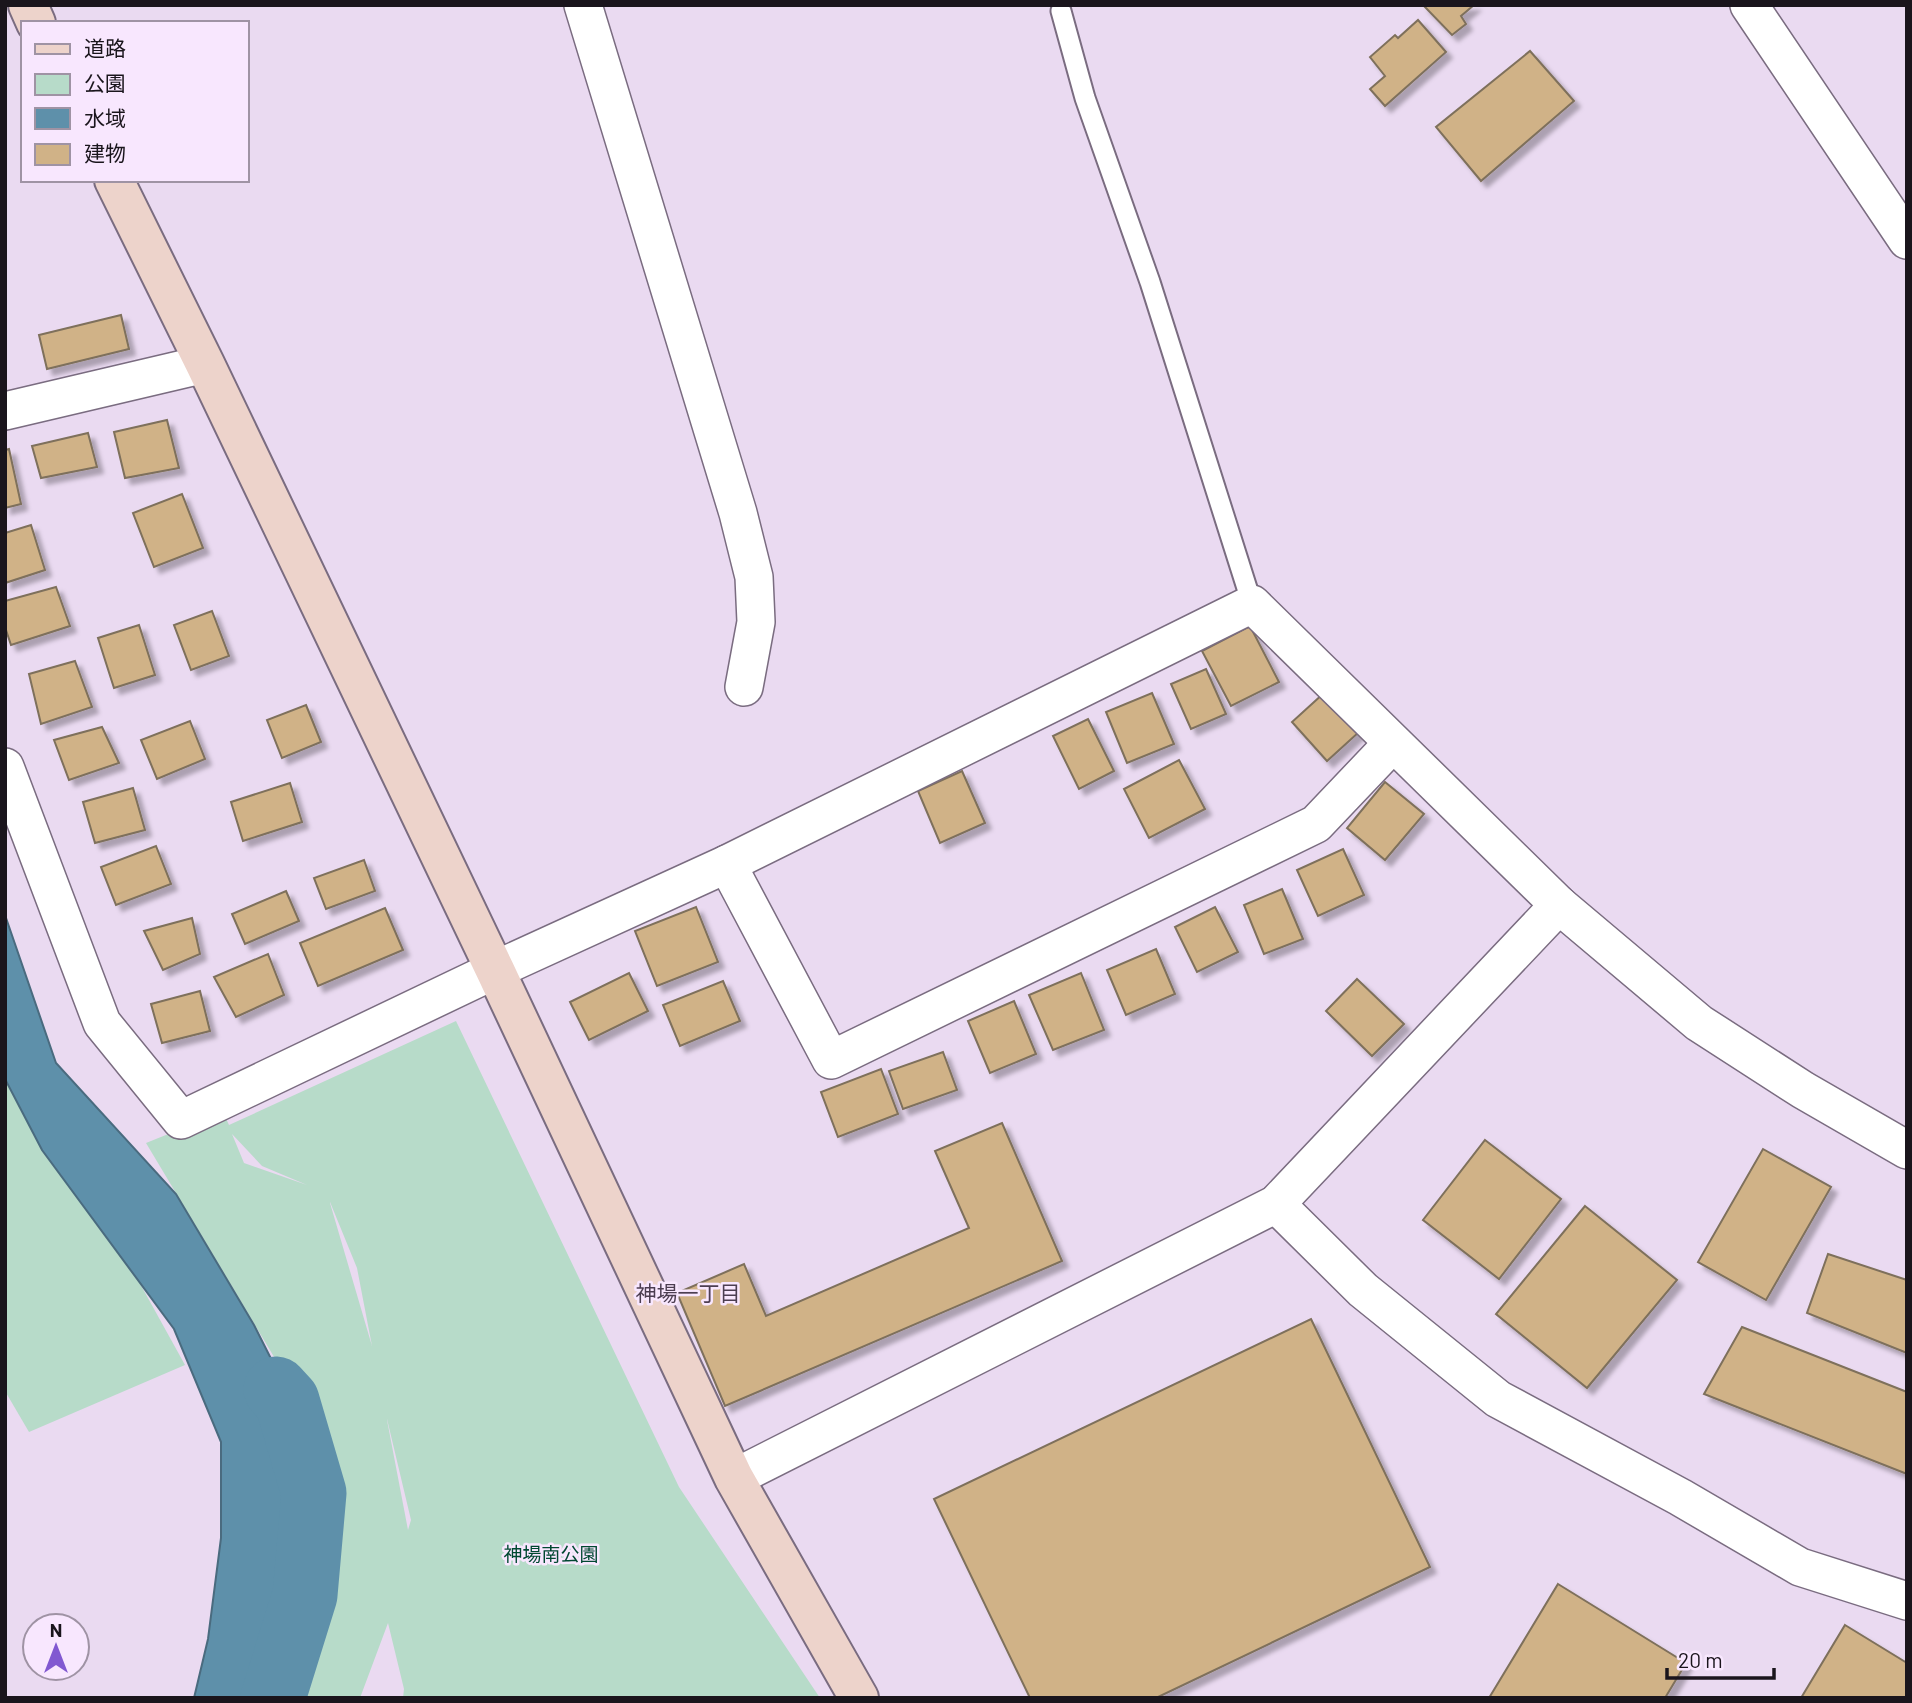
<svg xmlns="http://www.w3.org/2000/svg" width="1912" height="1703" font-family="Barlow,'Noto Sans JP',sans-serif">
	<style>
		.green { fill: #b7dbc9; fill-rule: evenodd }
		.water { fill: #5e90aa; stroke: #4a6b7f; stroke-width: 2 }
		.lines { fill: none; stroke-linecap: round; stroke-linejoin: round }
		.river { stroke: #5e90aa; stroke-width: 65 }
		.building { fill: #d0b287; stroke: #7e705b; stroke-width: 2; filter: url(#shadow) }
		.lane-casing { stroke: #7a6c80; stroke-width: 23 }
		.street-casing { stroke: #7a6c80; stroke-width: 40 }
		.secondary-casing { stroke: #7a6c80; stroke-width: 42 }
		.lane { stroke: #fff; stroke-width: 19 }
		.street { stroke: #fff; stroke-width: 37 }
		.secondary { stroke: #edd3cb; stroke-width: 38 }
		.labels { text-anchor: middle; stroke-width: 5; stroke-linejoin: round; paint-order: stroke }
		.park-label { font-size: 19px; fill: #004831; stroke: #f8e7fe }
		.neighbourhood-label { font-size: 21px; fill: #4c3e51; stroke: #f8e7fe }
	</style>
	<defs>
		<filter id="shadow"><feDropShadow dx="6" dy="6" stdDeviation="2" flood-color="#0004"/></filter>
	</defs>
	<rect width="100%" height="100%" fill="#eadaf1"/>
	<g class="green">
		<path d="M456,1021L679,1487L820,1698H403L404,1689L388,1623L360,1698H274L285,1661L328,1447L146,1143L223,1112L229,1125ZM232,1134L262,1166L307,1185L244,1163ZM330,1202L357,1268L372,1346L330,1203ZM387,1419L411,1520L408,1530L387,1420Z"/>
		<polygon points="5,1079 138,1280 185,1365 29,1432 5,1391"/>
	</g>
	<polygon class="water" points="5,915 56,1063 176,1194 254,1325 308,1432 305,1595 279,1698 194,1698 208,1639 221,1538 221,1442 174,1329 42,1150 5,1079"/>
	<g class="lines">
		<polyline class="river" points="273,1698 305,1595 314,1493 287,1401 276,1389"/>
	</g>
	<g class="building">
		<polygon points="1423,5 1474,5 1461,16 1466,24 1452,35"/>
		<polygon points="1418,20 1446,52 1385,106 1370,89 1385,76 1370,57 1395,35 1398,38"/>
		<polygon points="1530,51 1574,101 1481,181 1436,127"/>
		<polygon points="121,315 129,349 47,369 39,335"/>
		<polygon points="167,420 179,468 125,478 114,432"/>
		<polygon points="88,433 97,467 41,478 32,446"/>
		<polygon points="9,449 21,504 5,508 5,450"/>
		<polygon points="182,494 203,548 154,567 133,513"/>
		<polygon points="31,525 45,570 5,583 5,533"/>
		<polygon points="56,587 70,626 11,645 5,627 5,601"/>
		<polygon points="212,611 229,656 191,670 174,625"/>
		<polygon points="139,625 155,675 114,688 98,638"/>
		<polygon points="1250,626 1279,682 1231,706 1202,651"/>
		<polygon points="75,661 92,707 41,724 29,674"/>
		<polygon points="1206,669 1226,714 1191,729 1171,684"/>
		<polygon points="1152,693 1174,744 1127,763 1106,712"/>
		<polygon points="1324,693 1359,732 1327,761 1292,722"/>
		<polygon points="306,705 321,742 282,758 267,720"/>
		<polygon points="1088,719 1114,771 1079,789 1053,736"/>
		<polygon points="190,721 205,759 157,779 141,740"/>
		<polygon points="102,727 119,763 69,780 54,740"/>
		<polygon points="1179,760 1205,809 1149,838 1124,789"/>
		<polygon points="962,771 985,823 940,843 918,791"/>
		<polygon points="1385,782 1424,814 1385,860 1347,828"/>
		<polygon points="290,783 302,822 243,841 231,802"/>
		<polygon points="133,788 145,830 95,843 83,802"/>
		<polygon points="156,846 171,884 116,905 101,867"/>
		<polygon points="1343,849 1364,895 1318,916 1297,870"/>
		<polygon points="364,860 375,891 326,909 314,878"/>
		<polygon points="1282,889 1303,939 1264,954 1244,905"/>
		<polygon points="286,891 299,921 245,944 232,914"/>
		<polygon points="696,907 718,962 657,986 635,931"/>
		<polygon points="1215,907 1238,952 1197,972 1175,927"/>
		<polygon points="385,908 403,950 318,986 300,943"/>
		<polygon points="192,918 200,954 163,970 144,931"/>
		<polygon points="1156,949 1175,994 1126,1015 1107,970"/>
		<polygon points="268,954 284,995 236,1017 214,977"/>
		<polygon points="629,973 648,1011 589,1040 570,1002"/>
		<polygon points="1081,973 1104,1030 1053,1050 1029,995"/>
		<polygon points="1357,979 1404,1024 1372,1056 1326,1011"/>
		<polygon points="723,981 740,1021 680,1046 663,1005"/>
		<polygon points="200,991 210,1031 162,1043 151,1004"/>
		<polygon points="1014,1001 1036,1054 990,1073 968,1021"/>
		<polygon points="943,1052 957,1090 903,1109 889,1071"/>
		<polygon points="881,1069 898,1114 838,1137 821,1092"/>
		<polygon points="1002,1123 1062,1261 725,1406 677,1293 744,1264 766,1316 969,1228 935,1151"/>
		<polygon points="1485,1140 1561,1199 1499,1279 1423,1220"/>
		<polygon points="1763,1149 1831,1187 1766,1300 1698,1262"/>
		<polygon points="1585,1206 1677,1280 1587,1388 1496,1314"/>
		<polygon points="1828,1254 1907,1280 1907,1353 1807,1313"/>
		<polygon points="1311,1319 1430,1567 1156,1698 1030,1698 934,1499"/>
		<polygon points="1742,1327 1907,1392 1907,1474 1704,1394"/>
		<polygon points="1558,1584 1686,1663 1665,1698 1489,1698"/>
		<polygon points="1845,1625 1907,1663 1907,1698 1801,1698"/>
	</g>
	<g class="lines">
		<g class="lane-casing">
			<polyline id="lane" points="1061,11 1085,98 1150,282 1252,604"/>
		</g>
		<g class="street-casing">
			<g id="street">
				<polyline points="583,5 738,513 754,577 756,622 744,687"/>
				<polyline points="1749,5 1907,240"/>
				<polyline points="5,411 205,364"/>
				<polyline points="5,767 102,1023 181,1120 495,970 727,864 1252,604 1559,905 1699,1023 1803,1090 1907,1150"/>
				<polyline points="727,864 831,1060 1316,824 1393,743"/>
				<polyline points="1276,1204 1363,1290 1498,1399 1680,1497 1800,1567 1907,1601"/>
				<polyline points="734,1478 1276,1204 1559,905"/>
			</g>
		</g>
		<g class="secondary-casing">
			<g id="secondary">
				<polyline points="28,5 36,23"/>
				<polyline points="114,180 205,364 495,970 734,1478 859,1698"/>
			</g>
		</g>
		<use href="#lane" class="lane"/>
		<use href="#street" class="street"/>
		<use href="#secondary" class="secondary"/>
	</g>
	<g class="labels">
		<g class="park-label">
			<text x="551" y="1561">神場南公園</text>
		</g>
		<g class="neighbourhood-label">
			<text x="688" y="1301">神場一丁目</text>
		</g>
	</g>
	<rect width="1912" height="1703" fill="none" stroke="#1a151c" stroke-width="14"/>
	<rect x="21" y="21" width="228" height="161" fill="#f8e7fe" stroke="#9f93a4" stroke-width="2"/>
	<rect x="35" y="44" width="35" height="10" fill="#edd3cb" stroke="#9f93a4" stroke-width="2"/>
	<text x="84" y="56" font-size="21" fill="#1a151c">道路</text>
	<rect x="35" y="74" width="35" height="21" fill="#b7dbc9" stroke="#9f93a4" stroke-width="2"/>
	<text x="84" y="91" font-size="21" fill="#1a151c">公園</text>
	<rect x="35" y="108" width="35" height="21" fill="#5e90aa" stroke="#9f93a4" stroke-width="2"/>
	<text x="84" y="126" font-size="21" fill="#1a151c">水域</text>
	<rect x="35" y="144" width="35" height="21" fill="#d0b287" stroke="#9f93a4" stroke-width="2"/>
	<text x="84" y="161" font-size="21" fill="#1a151c">建物</text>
	<g transform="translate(56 1647)"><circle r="33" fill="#f8e7fe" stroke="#9f93a4" stroke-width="2"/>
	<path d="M0-5L12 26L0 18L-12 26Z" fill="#8158d1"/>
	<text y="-10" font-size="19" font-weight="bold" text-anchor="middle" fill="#1a151c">N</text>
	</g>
	<path d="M1667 1668v10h107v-10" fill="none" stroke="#1a151c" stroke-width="3.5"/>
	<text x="1678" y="1668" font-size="21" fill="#1a151c" stroke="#f8e7fe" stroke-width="5" paint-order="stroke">20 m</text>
</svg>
